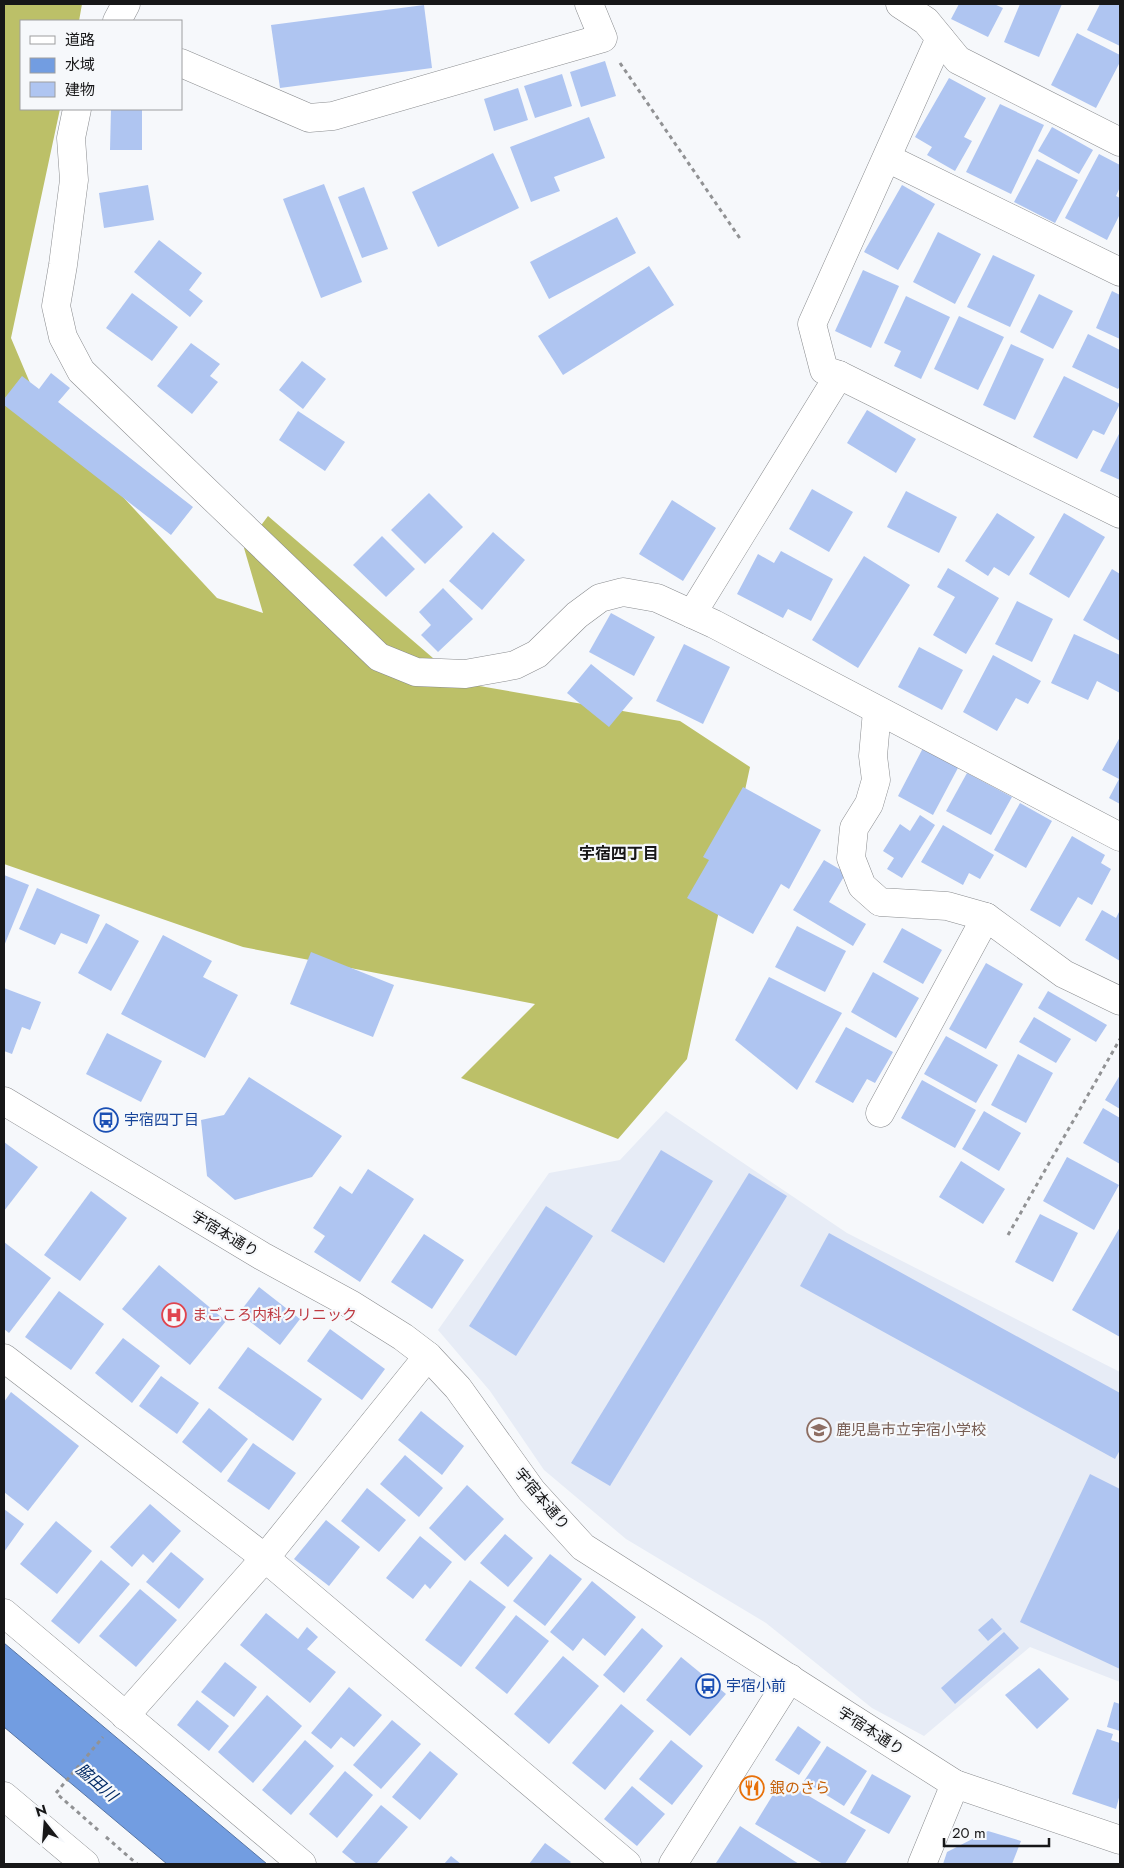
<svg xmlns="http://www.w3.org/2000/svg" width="1124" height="1868" font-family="Jost,'Noto Sans JP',sans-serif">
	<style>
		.built { fill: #e7ecf6 }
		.forest { fill: #bcc068 }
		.water { fill: #729de1; stroke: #5775a5 }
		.building { fill: #afc5f1 }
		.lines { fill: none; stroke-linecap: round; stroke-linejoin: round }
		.minor-casing { stroke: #8a8c8f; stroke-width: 29 }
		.tertiary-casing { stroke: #8a8c8f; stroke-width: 29 }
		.path { stroke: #919294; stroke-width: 3; stroke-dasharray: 4 4; stroke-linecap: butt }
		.minor { stroke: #fff; stroke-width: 28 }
		.tertiary { stroke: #fff; stroke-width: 28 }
		.labels { text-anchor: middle; stroke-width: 4.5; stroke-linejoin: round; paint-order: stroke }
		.transit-label { font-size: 15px; fill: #164399; stroke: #f6f8fb; text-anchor: start }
		.street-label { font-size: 15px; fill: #171718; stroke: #f6f8fb }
		.health-label { font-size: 15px; fill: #be3a42; stroke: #f6f8fb; text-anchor: start }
		.education-label { font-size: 15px; fill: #785e54; stroke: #f6f8fb; text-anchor: start }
		.food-label { font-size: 15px; fill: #c56008; stroke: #f6f8fb; text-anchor: start }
		.neighbourhood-label { font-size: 16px; font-weight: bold; fill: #171718; stroke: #f6f8fb }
		.water-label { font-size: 16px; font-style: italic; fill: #032b66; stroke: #f6f8fb }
	</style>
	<rect width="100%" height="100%" fill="#f6f8fb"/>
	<polygon class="built" points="666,1111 847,1233 1120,1372 1120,1682 1030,1647 924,1736 872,1708 766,1623 626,1539 544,1470 490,1391 438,1330 549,1173 620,1160"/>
	<polygon class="forest" points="4,4 82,4 79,21 21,21 21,109 60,109 11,338 41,409 217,598 263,613 244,548 268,516 462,683 680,721 750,767 687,1059 618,1139 461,1078 535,1004 243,947 4,864"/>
	<polygon class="water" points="4,1643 267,1864 167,1864 4,1727"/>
	<g class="building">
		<polygon points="959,4 994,4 1003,8 988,37 951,19"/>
		<polygon points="1020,4 1062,4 1039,57 1004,42"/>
		<polygon points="1100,4 1120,4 1120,46 1087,30"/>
		<polygon points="424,5 432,68 280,88 271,25"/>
		<polygon points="1077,33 1120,55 1120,62 1096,108 1051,85"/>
		<polygon points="605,61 616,96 581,107 570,72"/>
		<polygon points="562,74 572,106 535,118 524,86"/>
		<polygon points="949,78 986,98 964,137 972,141 955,171 927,155 932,147 915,137"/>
		<polygon points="518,88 528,120 494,131 484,99"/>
		<polygon points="1000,104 1044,125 1011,194 966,172"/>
		<polygon points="111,109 142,109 142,150 110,150"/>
		<polygon points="589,117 605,158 554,177 560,191 531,202 510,147"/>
		<polygon points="1052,127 1093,150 1079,174 1038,151"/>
		<polygon points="493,153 519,208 438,247 412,192"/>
		<polygon points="1099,154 1120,165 1120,187 1116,196 1120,198 1120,214 1107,240 1065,218"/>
		<polygon points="1037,159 1078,180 1055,223 1014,202"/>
		<polygon points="324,184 362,282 321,298 283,199"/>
		<polygon points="148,185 154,220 104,228 99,193"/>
		<polygon points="902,185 935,204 898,270 864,252"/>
		<polygon points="364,187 388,249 362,258 338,197"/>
		<polygon points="617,217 636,253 549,299 530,262"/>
		<polygon points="938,232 981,254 955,304 913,282"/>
		<polygon points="159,240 202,273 189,290 203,301 190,317 134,272"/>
		<polygon points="993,255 1035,275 1010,327 967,307"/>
		<polygon points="649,266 674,305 563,375 538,336"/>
		<polygon points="863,270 899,286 871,348 835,331"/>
		<polygon points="1112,291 1120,295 1120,339 1096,328"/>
		<polygon points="132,293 178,327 152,361 106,328"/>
		<polygon points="1039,294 1073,311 1053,349 1020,332"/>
		<polygon points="906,296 950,317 921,379 894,366 901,351 884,343"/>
		<polygon points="959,316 1004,337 978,390 934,369"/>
		<polygon points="1088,334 1120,350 1120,386 1118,389 1072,367"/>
		<polygon points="191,343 220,364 210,376 218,382 192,414 157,386"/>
		<polygon points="1011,344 1044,359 1015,420 983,405"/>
		<polygon points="302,361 326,379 303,409 279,390"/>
		<polygon points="51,373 70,388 58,402 193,507 171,535 4,405 4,399 22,376 39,389"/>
		<polygon points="1064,376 1120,404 1104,435 1093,430 1077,459 1033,437"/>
		<polygon points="867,410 916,439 896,473 847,443"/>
		<polygon points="298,411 345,442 325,471 279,440"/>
		<polygon points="1120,432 1120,480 1100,471"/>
		<polygon points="812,489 853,512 829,552 789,529"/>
		<polygon points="906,491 957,517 939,553 887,527"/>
		<polygon points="429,493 463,527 425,564 391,530"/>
		<polygon points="672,500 716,528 683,581 639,554"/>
		<polygon points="997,513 1035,537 1009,576 994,567 988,576 965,561"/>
		<polygon points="1064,513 1105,537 1069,598 1029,574"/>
		<polygon points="493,532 525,560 482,610 449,581"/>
		<polygon points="382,536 415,569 386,597 353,565"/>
		<polygon points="781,551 833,579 811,621 788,609 783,618 737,594 758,554 774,563"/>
		<polygon points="864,556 910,585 858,668 812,640"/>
		<polygon points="948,568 999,598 966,654 933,635 955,597 937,587"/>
		<polygon points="1112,569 1120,574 1120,641 1083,620"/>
		<polygon points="443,588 473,619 438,652 421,635 431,625 419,612"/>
		<polygon points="1017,601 1053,619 1032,662 995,644"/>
		<polygon points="611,613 655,637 634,676 589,652"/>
		<polygon points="1074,634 1120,655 1120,693 1097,681 1088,700 1051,683"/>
		<polygon points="684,644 730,667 703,724 656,701"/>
		<polygon points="919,647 963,670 942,710 898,687"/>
		<polygon points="993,655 1041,681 1028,704 1016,698 997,731 963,712"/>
		<polygon points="591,664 633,698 609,727 567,693"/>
		<polygon points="1120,737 1120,804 1109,798 1119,779 1102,770"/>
		<polygon points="923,748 959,766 933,815 898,796"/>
		<polygon points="967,773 1012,797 991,835 946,811"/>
		<polygon points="743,787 821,830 789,889 781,884 753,934 687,898 709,860 703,857"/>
		<polygon points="1020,803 1052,821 1026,868 994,850"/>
		<polygon points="920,815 935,825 902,878 887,869 894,858 883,851 900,824 910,831"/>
		<polygon points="943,825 994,855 980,879 969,873 963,885 921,862"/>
		<polygon points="1072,836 1105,855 1101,863 1111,869 1092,905 1078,897 1060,927 1030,910"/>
		<polygon points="824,860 846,873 829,902 866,924 853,946 793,910"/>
		<polygon points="4,875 29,885 4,946"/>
		<polygon points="37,888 100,915 87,944 61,933 55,945 19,929"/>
		<polygon points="1102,910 1116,918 1120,910 1120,961 1085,940"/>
		<polygon points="106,923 139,941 111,991 78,973"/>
		<polygon points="797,926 846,951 825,992 775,967"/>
		<polygon points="902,928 942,950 923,984 883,962"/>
		<polygon points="163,935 212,961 203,977 238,995 205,1058 121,1014"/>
		<polygon points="311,952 394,985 373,1037 290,1004"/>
		<polygon points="986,963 1023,984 986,1049 949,1029"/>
		<polygon points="873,972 919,998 896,1038 851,1012"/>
		<polygon points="769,977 842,1013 797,1090 735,1040"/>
		<polygon points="4,988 41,1002 30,1030 22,1027 12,1054 4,1051"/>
		<polygon points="1048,991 1107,1025 1096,1042 1038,1008"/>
		<polygon points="1034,1017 1071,1039 1056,1063 1019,1042"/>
		<polygon points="846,1027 893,1052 875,1083 867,1079 853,1103 815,1082"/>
		<polygon points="107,1033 162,1061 141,1102 86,1074"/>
		<polygon points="946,1036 998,1065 976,1103 924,1074"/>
		<polygon points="1018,1054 1053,1073 1026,1123 991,1105"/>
		<polygon points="1120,1075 1120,1109 1105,1100"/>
		<polygon points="249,1077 342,1136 312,1177 235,1200 207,1176 201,1120 224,1115"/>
		<polygon points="922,1080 976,1110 955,1148 901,1118"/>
		<polygon points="1103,1108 1120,1118 1120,1164 1083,1143"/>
		<polygon points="984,1111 1021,1133 999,1171 962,1149"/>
		<polygon points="4,1142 38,1167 4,1211"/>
		<polygon points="661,1150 713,1181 664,1263 611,1231"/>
		<polygon points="1067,1157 1119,1185 1094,1230 1043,1201"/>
		<polygon points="961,1161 1005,1189 983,1224 939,1197"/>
		<polygon points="368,1169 414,1199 360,1282 314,1252 325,1236 313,1228 340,1186 352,1194"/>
		<polygon points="749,1173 787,1196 610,1486 571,1463"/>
		<polygon points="91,1191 127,1218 80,1281 44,1255"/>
		<polygon points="546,1206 593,1236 516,1356 469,1326"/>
		<polygon points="1040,1214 1078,1233 1053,1282 1015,1262"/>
		<polygon points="1120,1227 1120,1337 1072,1310"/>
		<polygon points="829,1233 1120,1393 1120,1450 1115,1459 800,1286"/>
		<polygon points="424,1234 464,1260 432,1309 391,1282"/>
		<polygon points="4,1242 51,1278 9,1333 4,1329"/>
		<polygon points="159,1265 226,1321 190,1365 122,1309"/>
		<polygon points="259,1287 300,1319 280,1345 239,1313"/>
		<polygon points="59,1291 104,1324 71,1370 25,1337"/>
		<polygon points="330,1329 385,1369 362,1400 307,1361"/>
		<polygon points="123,1338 160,1366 132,1403 95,1373"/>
		<polygon points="248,1347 322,1399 293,1441 218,1388"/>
		<polygon points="161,1376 199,1403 177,1434 139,1406"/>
		<polygon points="11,1392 79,1446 28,1511 4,1492 4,1402"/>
		<polygon points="209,1408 248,1439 221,1473 182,1442"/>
		<polygon points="421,1411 464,1446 442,1475 398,1440"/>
		<polygon points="253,1443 296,1473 269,1510 227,1481"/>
		<polygon points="405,1455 443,1488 419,1517 380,1484"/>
		<polygon points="1090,1474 1120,1489 1120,1669 1020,1622"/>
		<polygon points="467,1485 504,1519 465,1561 429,1528"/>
		<polygon points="367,1488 406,1520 379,1552 341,1521"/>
		<polygon points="150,1504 181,1531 153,1563 143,1554 132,1567 110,1547"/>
		<polygon points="4,1509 24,1524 4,1552"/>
		<polygon points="326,1520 360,1547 329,1586 294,1559"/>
		<polygon points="56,1521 92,1551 57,1594 20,1564"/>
		<polygon points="505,1534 533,1558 508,1587 480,1563"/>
		<polygon points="420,1536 452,1562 430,1589 425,1584 413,1599 386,1578"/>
		<polygon points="171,1552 204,1579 179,1609 146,1582"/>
		<polygon points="550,1554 582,1579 545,1626 513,1601"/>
		<polygon points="101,1560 130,1584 79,1644 51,1621"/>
		<polygon points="470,1580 506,1607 461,1667 425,1640"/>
		<polygon points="592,1581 636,1617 605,1656 583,1638 573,1651 550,1632"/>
		<polygon points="140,1589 177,1620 136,1667 99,1636"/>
		<polygon points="266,1613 298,1639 307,1627 318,1637 307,1649 336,1672 310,1703 240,1645"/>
		<polygon points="516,1615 549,1641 507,1694 475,1668"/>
		<polygon points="992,1618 1002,1629 988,1641 978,1630"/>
		<polygon points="642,1628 663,1646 624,1693 603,1675"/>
		<polygon points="1004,1632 1019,1648 955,1704 941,1688"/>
		<polygon points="563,1656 599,1686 549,1744 514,1714"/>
		<polygon points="681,1657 726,1694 690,1736 646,1700"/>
		<polygon points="225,1662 257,1687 234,1717 201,1692"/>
		<polygon points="1039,1668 1069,1699 1037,1729 1005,1695"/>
		<polygon points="349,1687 382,1715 354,1747 341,1737 331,1749 311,1733"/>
		<polygon points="267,1695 302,1726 253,1783 218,1752"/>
		<polygon points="197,1700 229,1726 209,1751 177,1725"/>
		<polygon points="1114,1702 1120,1704 1120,1731 1107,1727"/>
		<polygon points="621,1704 654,1731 605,1790 572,1763"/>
		<polygon points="392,1720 421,1744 381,1789 353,1765"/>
		<polygon points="798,1726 821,1742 799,1775 775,1760"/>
		<polygon points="1097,1729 1113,1734 1111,1740 1120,1743 1120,1794 1116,1809 1072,1794"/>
		<polygon points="305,1740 334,1766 291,1815 262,1790"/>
		<polygon points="671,1740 703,1766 672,1805 639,1779"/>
		<polygon points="827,1746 867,1771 844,1806 804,1781"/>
		<polygon points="430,1751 458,1774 420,1820 392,1797"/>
		<polygon points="345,1771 373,1795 337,1838 309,1814"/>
		<polygon points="872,1774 911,1796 889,1834 850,1813"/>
		<polygon points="782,1780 866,1830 845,1864 823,1864 755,1824"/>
		<polygon points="632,1786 665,1814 637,1846 604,1819"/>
		<polygon points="381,1805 408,1827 376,1864 357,1864 342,1852"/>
		<polygon points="740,1826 799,1864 716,1863"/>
		<polygon points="988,1831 1021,1841 1012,1864 943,1864 947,1852"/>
		<polygon points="545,1843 571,1862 569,1864 529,1864"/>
		<polygon points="451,1856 461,1864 444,1864"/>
	</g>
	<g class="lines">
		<g class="minor-casing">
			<g id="minor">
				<polyline points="900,4 926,21 958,60 1120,142"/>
				<polyline points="117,21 126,4"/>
				<polyline points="940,38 812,324 824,370 839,375 1120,514"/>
				<polyline points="181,63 309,118 333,116 603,38 589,4"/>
				<polyline points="77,109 71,138 74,180 63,265 56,306 63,337 81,371 379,657 416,672 465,674 515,665 537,654 577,615 600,598 623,592 657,598 714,624 1120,837"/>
				<polyline points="887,158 1120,272"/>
				<polyline points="692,614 839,375"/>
				<polyline points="877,711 873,756 876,780 869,804 854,828 851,858 862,886 880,902 947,906 986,917 1064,974 1120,1001"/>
				<polyline points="880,1113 986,917"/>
				<polyline points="4,1358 265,1558 627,1864"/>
				<polyline points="4,1613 302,1864"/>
				<polyline points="125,1716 265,1558 428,1356"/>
				<polyline points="673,1864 790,1678"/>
			</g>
		</g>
		<g class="tertiary-casing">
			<g id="tertiary">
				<polyline points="4,1101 262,1256 352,1305 403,1337 428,1356 458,1388 532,1491 583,1547 955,1784 1120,1840"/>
				<polyline points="4,1796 85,1864"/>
				<polyline points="922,1864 955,1784"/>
			</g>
		</g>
		<g class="path">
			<polyline points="620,63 741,240"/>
			<polyline points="1008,1235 1120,1039"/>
			<polyline points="98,1830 56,1793 103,1737"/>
			<polyline points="106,1837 137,1864"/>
		</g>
		<use href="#minor" class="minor"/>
		<use href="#tertiary" class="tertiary"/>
	</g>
	<defs>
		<g id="bus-ring" transform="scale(1.25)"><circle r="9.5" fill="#f6f8fb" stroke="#1a4fb4" stroke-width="1.5"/><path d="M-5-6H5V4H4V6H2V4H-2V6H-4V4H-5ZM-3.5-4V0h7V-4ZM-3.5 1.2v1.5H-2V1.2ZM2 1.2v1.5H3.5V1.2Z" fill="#1a4fb4"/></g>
		<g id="hospital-ring" transform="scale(1.25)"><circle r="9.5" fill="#f6f8fb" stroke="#e0444e" stroke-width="1.5"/><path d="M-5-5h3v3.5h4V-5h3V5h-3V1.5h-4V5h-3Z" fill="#e0444e"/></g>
		<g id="school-ring" transform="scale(1.25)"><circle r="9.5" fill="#f6f8fb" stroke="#8d6e63" stroke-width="1.5"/><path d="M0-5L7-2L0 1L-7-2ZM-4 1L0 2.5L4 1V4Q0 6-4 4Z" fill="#8d6e63"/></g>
		<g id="restaurant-ring" transform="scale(1.25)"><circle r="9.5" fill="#f6f8fb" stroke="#e8710a" stroke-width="1.5"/><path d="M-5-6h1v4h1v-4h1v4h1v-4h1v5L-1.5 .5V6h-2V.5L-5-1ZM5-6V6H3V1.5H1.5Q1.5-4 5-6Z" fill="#e8710a"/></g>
	</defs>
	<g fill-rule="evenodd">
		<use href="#bus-ring" x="106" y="1120"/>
		<use href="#hospital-ring" x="174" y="1315"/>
		<use href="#school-ring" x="819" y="1430"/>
		<use href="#bus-ring" x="708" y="1686"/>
		<use href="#restaurant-ring" x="752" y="1788"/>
	</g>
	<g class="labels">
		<g class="transit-label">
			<text x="124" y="1125">宇宿四丁目</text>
			<text x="726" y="1691">宇宿小前</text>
		</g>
		<g class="street-label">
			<text transform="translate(225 1234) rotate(31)" y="5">宇宿本通り</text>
			<text transform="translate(542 1499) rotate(50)" y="5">宇宿本通り</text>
			<text transform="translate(871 1731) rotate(33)" y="5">宇宿本通り</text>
		</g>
		<g class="health-label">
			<text x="192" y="1320">まごころ内科クリニック</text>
		</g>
		<g class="education-label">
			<text x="836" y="1435">鹿児島市立宇宿小学校</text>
		</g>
		<g class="food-label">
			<text x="770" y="1793">銀のさら</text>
		</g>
		<g class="neighbourhood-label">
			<text x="619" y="859">宇宿四丁目</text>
		</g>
		<g class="water-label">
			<text transform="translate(97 1782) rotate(41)" y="6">脇田川</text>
		</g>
	</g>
	<rect width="1124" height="1868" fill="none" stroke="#171718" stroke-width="10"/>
	<rect x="20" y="20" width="162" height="90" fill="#f6f8fb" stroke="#9d9ea0"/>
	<rect x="30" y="36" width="25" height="8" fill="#ffffff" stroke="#9d9ea0"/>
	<text x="65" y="45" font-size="15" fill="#171718">道路</text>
	<rect x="30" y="58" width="25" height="15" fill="#729de1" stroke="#9d9ea0"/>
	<text x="65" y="70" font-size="15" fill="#171718">水域</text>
	<rect x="30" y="82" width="25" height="15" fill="#afc5f1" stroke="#9d9ea0"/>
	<text x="65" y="95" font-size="15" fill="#171718">建物</text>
	<g transform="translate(45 1823) rotate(343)" stroke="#f6f8fb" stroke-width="4" paint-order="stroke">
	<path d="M0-4L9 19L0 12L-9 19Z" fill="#171718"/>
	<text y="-8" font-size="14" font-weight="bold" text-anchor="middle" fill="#171718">N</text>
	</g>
	<path d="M944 1838v8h105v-8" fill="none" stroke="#171718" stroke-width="2.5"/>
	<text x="952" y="1838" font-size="15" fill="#171718" stroke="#f6f8fb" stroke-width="4" paint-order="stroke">20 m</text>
</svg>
